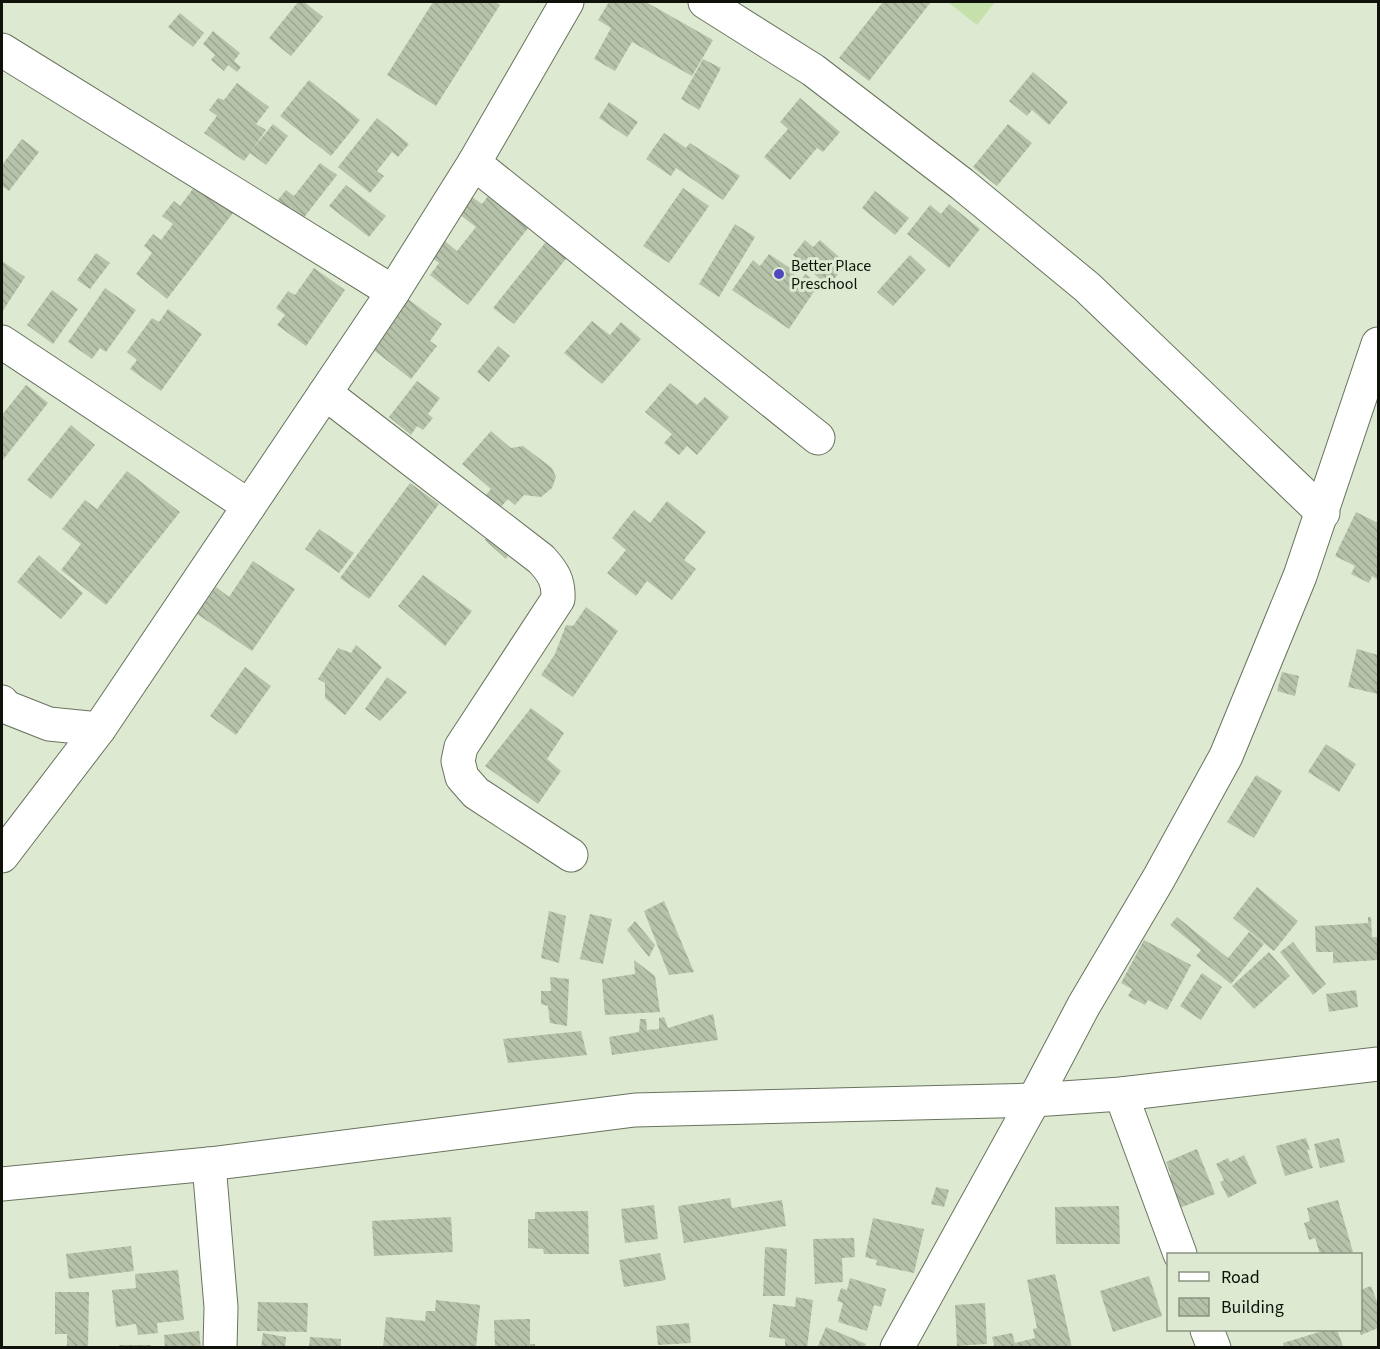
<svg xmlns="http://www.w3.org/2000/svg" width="1380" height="1349" font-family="'Source Sans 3',sans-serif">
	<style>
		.garden { fill: #c5e0ab }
		.building { fill: url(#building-back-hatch) }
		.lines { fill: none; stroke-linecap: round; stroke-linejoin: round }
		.minor-casing { stroke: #68735d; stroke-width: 35 }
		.minor { stroke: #fff; stroke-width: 33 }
		.poi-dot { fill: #4f49c0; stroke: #ddead1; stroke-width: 2 }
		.labels { text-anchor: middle; stroke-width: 6; stroke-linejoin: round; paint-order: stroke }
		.poi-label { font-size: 16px; fill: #0e1209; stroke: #ddead1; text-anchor: start }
	</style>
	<defs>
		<pattern id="building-back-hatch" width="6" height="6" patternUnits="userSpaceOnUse" patternTransform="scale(1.5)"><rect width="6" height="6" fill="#b6c3aa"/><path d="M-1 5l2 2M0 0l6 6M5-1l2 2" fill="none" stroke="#9ba691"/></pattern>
	</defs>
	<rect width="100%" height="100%" fill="#ddead1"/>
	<polygon class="garden" points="948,2 995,2 977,25"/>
	<g class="building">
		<polygon points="298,2 304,2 323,17 291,56 269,38"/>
		<polygon points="433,2 495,2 500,5 436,106 387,75"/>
		<polygon points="609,2 646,2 713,40 692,76 632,42 615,71 594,59 611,28 598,20"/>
		<polygon points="883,2 931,2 869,81 839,58"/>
		<polygon points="180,13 204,33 193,47 168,27"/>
		<polygon points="213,31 240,53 234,61 241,67 237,72 228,65 224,71 211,60 215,55 203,44"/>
		<polygon points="703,59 721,68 699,110 681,99"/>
		<polygon points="1033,72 1068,102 1049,125 1032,110 1027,116 1009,101"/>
		<polygon points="309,80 360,120 331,156 280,116"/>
		<polygon points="237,83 269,107 256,124 266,130 252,150 273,124 288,136 266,165 250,153 244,161 204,133 217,116 209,110 218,98 224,100"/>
		<polygon points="800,98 840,132 823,152 817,148 790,180 764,157 788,129 780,122"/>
		<polygon points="609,102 638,122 627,137 599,118"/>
		<polygon points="377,118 409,144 398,157 392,152 377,171 384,176 370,193 338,167"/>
		<polygon points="1008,124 1032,143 997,186 973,167"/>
		<polygon points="664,133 686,148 690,143 740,176 723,200 676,168 671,176 646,159"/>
		<polygon points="22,139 39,152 9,191 2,186 2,165"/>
		<polygon points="320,163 337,175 302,220 277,201 286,190 294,196"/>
		<polygon points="196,185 233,213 167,299 136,274 152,253 144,246 153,234 161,240 173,224 162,216 174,201 180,206"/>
		<polygon points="346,185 386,216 369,237 329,206"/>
		<polygon points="683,188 709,206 669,263 643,246"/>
		<polygon points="492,191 532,223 468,305 430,275 439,263 427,254 440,237 457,251 476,227 459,214 472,197 482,204"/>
		<polygon points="875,191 909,218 895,235 862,208"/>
		<polygon points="949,204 980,229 949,268 907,234 930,205 941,214"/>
		<polygon points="735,224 755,237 719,297 699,284"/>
		<polygon points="549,238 569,255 514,324 493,308"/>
		<polygon points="805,240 813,247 820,240 847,264 828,286 793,255"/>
		<polygon points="96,253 110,263 90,289 77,280"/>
		<polygon points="769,254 796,272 791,279 798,284 805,274 819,284 789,329 732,290 753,260 760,266"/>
		<polygon points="910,255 926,270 893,306 877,292"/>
		<polygon points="2,261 25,277 2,312"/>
		<polygon points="314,268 345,290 306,346 277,325 285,315 276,308 288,291 295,295"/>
		<polygon points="105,288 136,310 106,352 100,348 92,359 68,342"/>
		<polygon points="52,290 78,309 53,344 27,325"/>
		<polygon points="404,296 442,324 430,341 437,346 411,379 367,345"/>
		<polygon points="168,309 202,334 161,391 130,369 137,360 127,352 152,318 159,322"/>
		<polygon points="592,321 610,335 621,322 641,339 602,384 564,353"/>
		<polygon points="498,346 510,356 489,382 477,372"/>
		<polygon points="417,381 440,398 428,414 433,418 423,430 417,426 411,435 389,417"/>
		<polygon points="670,383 697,405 705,397 729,417 697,455 687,446 679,455 664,443 672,434 645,412"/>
		<polygon points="26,385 48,403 2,461 2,415"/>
		<polygon points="71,425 95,445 51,499 27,480"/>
		<polygon points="491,431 511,448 523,446 552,468 556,477 552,488 541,497 524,495 515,505 508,499 500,508 485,496 491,489 462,464"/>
		<polygon points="127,471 180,512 106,605 61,570 81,544 62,529 85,500 97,509"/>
		<polygon points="410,483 439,504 369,599 340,578"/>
		<polygon points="667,501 706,532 684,560 696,569 672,600 647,581 636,596 607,573 626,550 612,538 634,510 650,523"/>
		<polygon points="1356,512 1378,523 1377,531 1378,532 1378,580 1372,576 1369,583 1351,574 1355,566 1335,556"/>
		<polygon points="319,529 354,553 339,573 305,549"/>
		<polygon points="491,532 513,549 506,559 485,540"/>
		<polygon points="39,555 83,593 61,619 17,582"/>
		<polygon points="253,561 295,589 252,651 197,614 216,587 229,597"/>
		<polygon points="423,575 472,611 445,646 398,606"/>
		<polygon points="586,607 618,631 573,697 541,675 555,654 566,625 573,626"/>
		<polygon points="356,645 382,667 345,715 325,698 325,683 318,679 338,648 351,653"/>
		<polygon points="1357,649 1378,655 1378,694 1348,687"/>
		<polygon points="245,667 271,686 236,735 210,716"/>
		<polygon points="1282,672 1299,676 1295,696 1277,691"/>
		<polygon points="387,677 407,692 380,721 365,709"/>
		<polygon points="531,708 564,733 547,759 561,771 538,804 485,766"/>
		<polygon points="1326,744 1356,764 1339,792 1308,772"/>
		<polygon points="1256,775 1282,791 1254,838 1227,822"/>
		<polygon points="1257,887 1298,921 1274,951 1233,918"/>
		<polygon points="664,901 694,972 669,975 644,911"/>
		<polygon points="549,911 566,916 559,963 541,958"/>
		<polygon points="590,914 612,919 603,964 580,959"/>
		<polygon points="1177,917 1228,958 1249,932 1264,944 1231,984 1196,956 1201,950 1170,925"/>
		<polygon points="1368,917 1371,917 1372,937 1378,937 1378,960 1333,963 1333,952 1316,952 1315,926 1368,923"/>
		<polygon points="635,921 655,945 649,957 627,930"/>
		<polygon points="1144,940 1191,965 1167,1010 1148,1000 1145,1005 1128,996 1132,989 1121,983"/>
		<polygon points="1293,942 1326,984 1313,995 1280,952"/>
		<polygon points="1269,952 1290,976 1254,1009 1232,986"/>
		<polygon points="634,960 655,976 660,1012 605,1015 602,979 635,974"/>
		<polygon points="1202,973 1222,987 1201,1020 1180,1006"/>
		<polygon points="550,977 569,979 567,1026 550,1023 548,1006 541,1004 541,991 551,991"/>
		<polygon points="1356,990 1358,1007 1329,1012 1326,994"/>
		<polygon points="713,1014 718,1040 612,1055 609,1037 639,1032 640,1019 646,1019 647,1030 659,1029 659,1018 664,1017 668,1028"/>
		<polygon points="581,1031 587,1055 508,1063 503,1039"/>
		<polygon points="1306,1138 1310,1150 1307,1150 1313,1168 1285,1176 1276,1146"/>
		<polygon points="1339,1138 1345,1162 1320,1168 1314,1144"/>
		<polygon points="1197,1149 1215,1194 1170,1212 1157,1181 1171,1175 1166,1162"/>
		<polygon points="1244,1155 1257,1183 1228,1198 1220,1182 1224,1180 1216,1164 1228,1158 1230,1162"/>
		<polygon points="936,1187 949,1190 944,1207 931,1204"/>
		<polygon points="730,1198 732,1208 782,1200 786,1226 684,1243 678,1206"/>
		<polygon points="1338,1200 1353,1252 1342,1254 1320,1254 1315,1238 1309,1240 1304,1223 1310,1221 1307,1208"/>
		<polygon points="654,1205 658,1239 625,1243 621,1209"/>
		<polygon points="1119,1206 1120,1244 1056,1244 1055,1207"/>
		<polygon points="588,1211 589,1254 544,1254 543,1249 528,1248 528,1219 535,1219 535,1212"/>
		<polygon points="451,1217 453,1252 374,1256 372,1221"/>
		<polygon points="873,1218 924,1229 914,1273 876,1265 877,1260 865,1257"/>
		<polygon points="854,1238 855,1257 842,1258 843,1282 815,1284 813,1239"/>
		<polygon points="131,1246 134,1271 69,1279 66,1254"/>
		<polygon points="765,1247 787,1249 785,1296 763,1296"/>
		<polygon points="660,1253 666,1280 624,1287 619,1260"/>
		<polygon points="178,1270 184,1320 157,1323 158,1333 138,1335 136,1324 116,1327 112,1290 136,1288 135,1274"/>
		<polygon points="1055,1274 1072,1348 995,1348 992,1337 1012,1333 1015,1343 1035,1338 1033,1329 1037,1328 1027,1280"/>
		<polygon points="1149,1276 1162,1316 1113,1332 1100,1291"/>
		<polygon points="850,1278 886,1289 881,1307 874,1305 867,1331 838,1322 843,1303 837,1301 841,1288 847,1290"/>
		<polygon points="1371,1286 1378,1304 1378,1328 1361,1335 1359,1330 1360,1330 1360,1290"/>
		<polygon points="55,1292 89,1292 88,1348 67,1348 67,1334 55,1334"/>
		<polygon points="796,1297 813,1300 807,1348 785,1348 785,1339 769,1337 773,1304 795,1307"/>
		<polygon points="436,1300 480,1305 476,1348 383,1348 386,1317 425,1321 426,1311 435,1311"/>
		<polygon points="258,1302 308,1303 307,1332 257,1331"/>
		<polygon points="985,1303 987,1344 957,1346 955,1305"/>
		<polygon points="530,1319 530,1344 535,1344 535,1348 495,1348 494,1320"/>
		<polygon points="689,1323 691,1343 658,1345 656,1326"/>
		<polygon points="826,1327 866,1344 864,1348 817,1348"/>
		<polygon points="1326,1330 1337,1330 1343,1346 1284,1348 1283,1343"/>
		<polygon points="199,1331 201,1348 165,1348 164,1335"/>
		<polygon points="263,1333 286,1337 285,1348 261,1348"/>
		<polygon points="310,1337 341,1339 341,1348 309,1348"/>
		<rect x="119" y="1345" width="32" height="3"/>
	</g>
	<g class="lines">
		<g class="minor-casing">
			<g id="minor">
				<polyline points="705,2 813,70 962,184 1087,287 1323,513"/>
				<polyline points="2,50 393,292"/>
				<polyline points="474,163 818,438"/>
				<polyline points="2,342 249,506"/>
				<path d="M325,393L541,559C553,572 559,581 558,599L461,747L458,761L462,777L476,793L571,855"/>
				<polyline points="2,702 6,707 49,724 99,729"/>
				<polyline points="2,856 99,729 393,292 474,163 567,2"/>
				<polyline points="1121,1094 1180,1254"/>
				<polyline points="209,1164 221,1307 220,1348"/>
				<polyline points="2,1184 209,1164 635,1110 1034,1100 1121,1094 1378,1064"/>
				<polyline points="1207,1330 1214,1348"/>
				<polyline points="897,1348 1034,1100 1084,1005 1159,878 1226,756 1300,576 1378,344"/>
			</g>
		</g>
		<use href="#minor" class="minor"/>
	</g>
	<circle class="poi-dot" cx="779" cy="274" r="6"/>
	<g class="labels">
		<g class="poi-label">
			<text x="791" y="271">Better Place<tspan x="791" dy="18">Preschool</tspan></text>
		</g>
	</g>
	<rect width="1380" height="1349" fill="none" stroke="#0e1209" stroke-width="6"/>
	<rect x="1167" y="1253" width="195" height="78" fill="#ddead1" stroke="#8a9481" stroke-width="1.5"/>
	<rect x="1179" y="1272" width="30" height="9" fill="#ffffff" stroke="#8a9481" stroke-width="1.5"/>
	<text x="1221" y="1283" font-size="18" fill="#0e1209">Road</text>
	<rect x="1179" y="1298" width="30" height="18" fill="url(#building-back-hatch)" stroke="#8a9481" stroke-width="1.5"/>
	<text x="1221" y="1313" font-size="18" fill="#0e1209">Building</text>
</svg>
